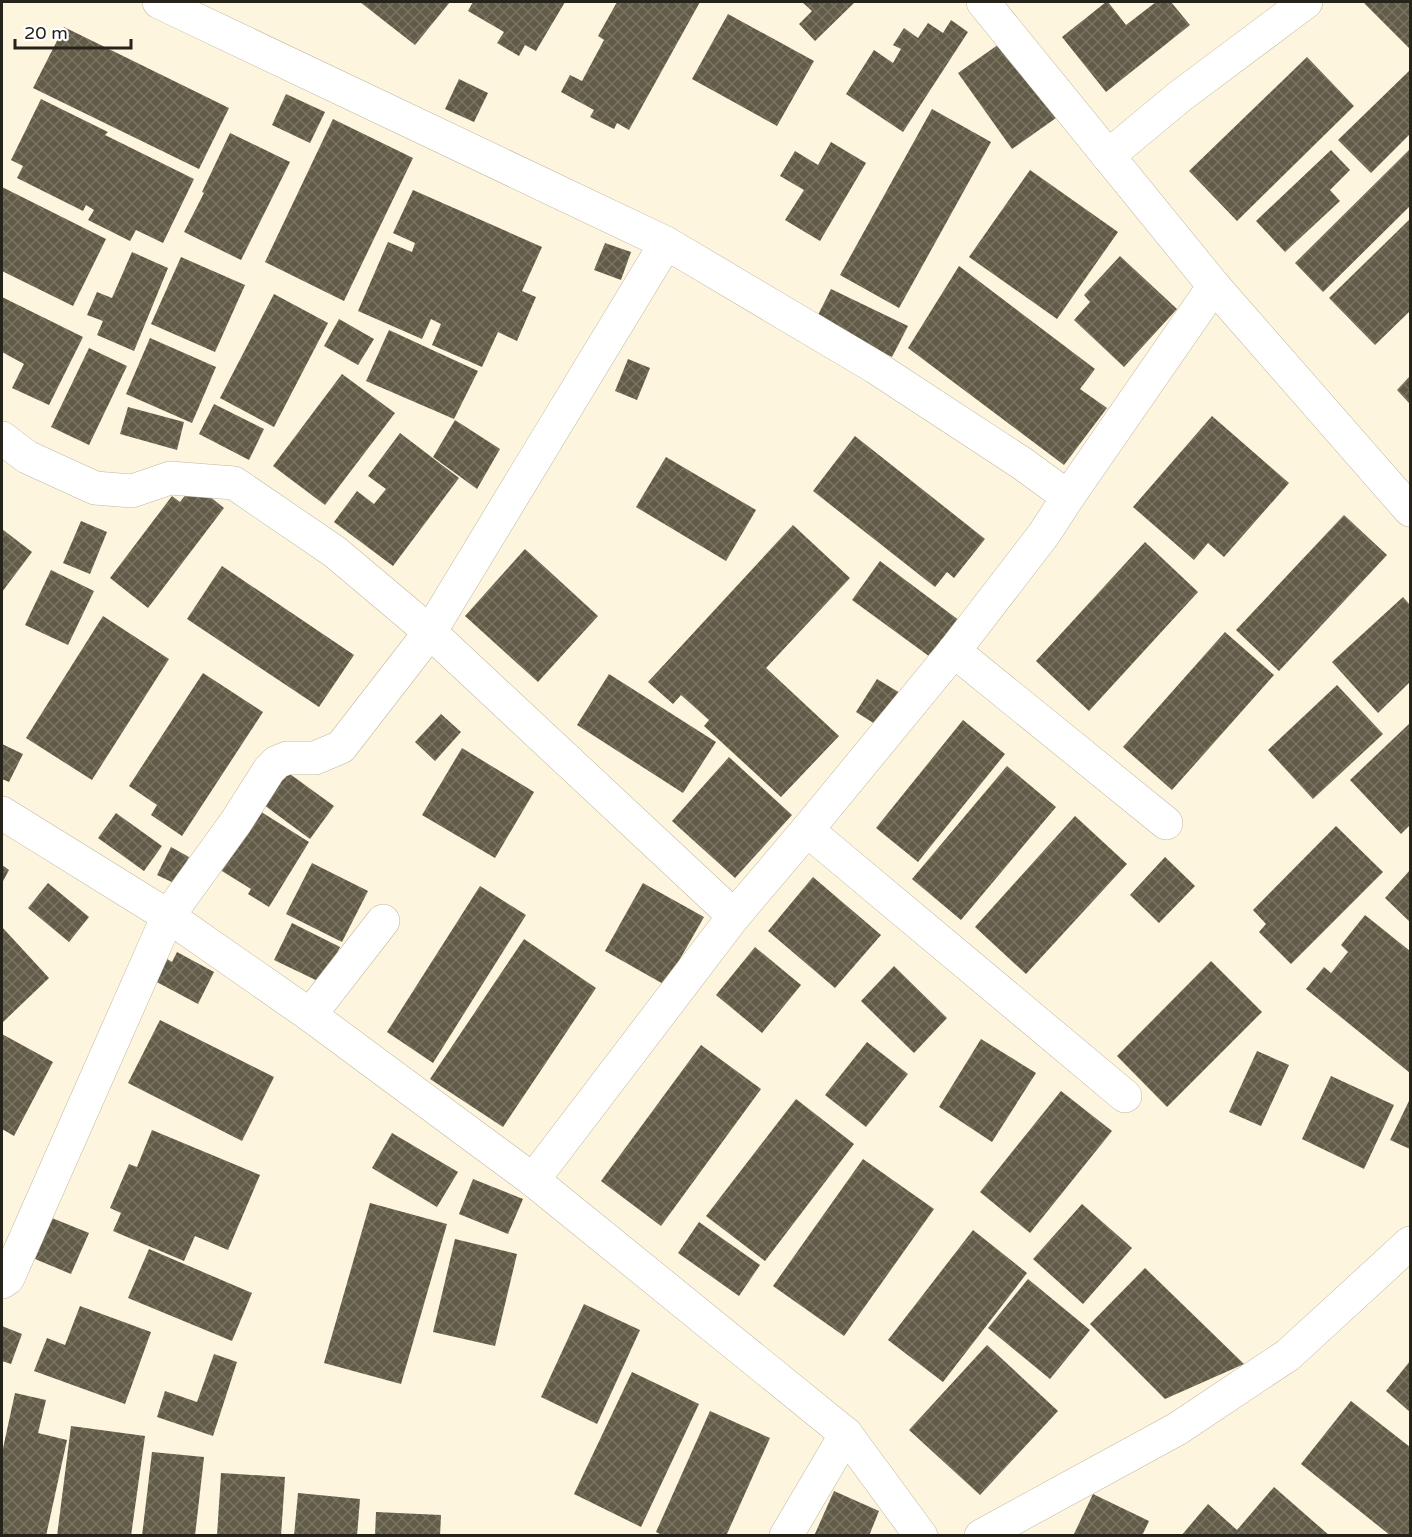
<svg xmlns="http://www.w3.org/2000/svg" width="1412" height="1537" font-family="'Varela Round',sans-serif">
	<style>
		.building { fill: url(#building-cross-hatch) }
		.lines { fill: none; stroke-linecap: round; stroke-linejoin: round }
		.street-casing { stroke: #c0b8a1; stroke-width: 34 }
		.street { stroke: #fff; stroke-width: 33 }
	</style>
	<defs>
		<pattern id="building-cross-hatch" width="8" height="8" patternUnits="userSpaceOnUse" patternTransform="scale(1.5)"><rect width="8" height="8" fill="#625b47"/><path d="M0 0l8 8M0 8l8-8" fill="none" stroke="#797464"/></pattern>
	</defs>
	<rect width="100%" height="100%" fill="#fdf5dd"/>
	<g class="building">
		<polygon points="360,2 450,2 415,45"/>
		<polygon points="473,2 565,2 536,51 525,45 519,56 497,43 504,32 468,11"/>
		<polygon points="617,2 700,2 629,130 617,123 614,129 590,117 594,110 561,92 570,75 582,81 604,40 598,36"/>
		<polygon points="802,2 855,2 815,41 799,24 812,11"/>
		<polygon points="1106,2 1108,2 1126,25 1156,2 1171,2 1190,25 1106,92 1062,37"/>
		<polygon points="1363,2 1410,2 1410,49"/>
		<polygon points="728,14 814,61 777,126 692,79"/>
		<polygon points="951,20 968,32 903,132 846,94 874,50 893,63 901,49 893,45 904,28 918,38 928,23 943,33"/>
		<polygon points="64,27 229,108 199,169 33,88"/>
		<polygon points="1002,42 1056,118 1012,149 958,73"/>
		<polygon points="1307,57 1354,106 1237,221 1189,171"/>
		<polygon points="1409,71 1410,73 1410,134 1371,173 1338,140"/>
		<polygon points="459,79 488,93 474,122 445,109"/>
		<polygon points="286,94 325,112 310,143 272,125"/>
		<polygon points="41,99 108,132 105,135 194,179 163,243 136,230 130,241 88,220 94,210 86,205 83,211 17,178 23,166 11,160"/>
		<polygon points="932,109 991,142 899,308 840,275"/>
		<polygon points="333,119 413,158 344,301 265,262"/>
		<polygon points="230,133 290,162 241,260 184,232 204,193 202,192"/>
		<polygon points="831,142 866,163 820,241 785,220 804,190 780,176 795,151 818,165"/>
		<polygon points="1410,149 1410,206 1323,292 1295,263"/>
		<polygon points="1331,150 1350,170 1330,190 1340,201 1285,252 1256,221"/>
		<polygon points="1030,170 1118,232 1057,319 969,257"/>
		<polygon points="2,187 106,239 73,306 2,271"/>
		<polygon points="413,190 542,247 522,291 536,297 517,341 498,332 482,367 432,345 441,324 431,319 422,339 358,311 388,242 412,252 415,243 393,233"/>
		<polygon points="1410,219 1410,311 1375,345 1329,298"/>
		<polygon points="605,243 631,252 621,280 594,270"/>
		<polygon points="132,252 168,268 134,351 97,335 103,321 87,315 97,292 112,298"/>
		<polygon points="1120,256 1177,309 1124,367 1074,320 1090,302 1084,295"/>
		<polygon points="181,257 245,285 215,352 151,324"/>
		<polygon points="959,266 1095,369 1080,389 1107,408 1064,465 908,348"/>
		<polygon points="831,289 908,326 892,357 816,319"/>
		<polygon points="274,294 328,323 274,427 220,398"/>
		<polygon points="2,297 83,337 49,405 12,388 24,364 2,352"/>
		<polygon points="339,319 374,339 358,365 324,346"/>
		<polygon points="389,330 478,371 454,419 366,381"/>
		<polygon points="150,338 216,367 192,423 126,394"/>
		<polygon points="89,348 127,366 89,445 51,427"/>
		<polygon points="628,359 650,368 637,400 615,391"/>
		<polygon points="342,374 395,413 325,505 273,466"/>
		<polygon points="1410,376 1410,404 1397,390"/>
		<polygon points="214,404 264,429 249,460 199,434"/>
		<polygon points="128,407 184,422 177,450 120,434"/>
		<polygon points="1212,416 1289,483 1224,557 1208,543 1194,560 1133,507"/>
		<polygon points="455,420 500,449 477,489 433,457"/>
		<polygon points="400,433 459,478 393,566 334,522 357,491 374,504 386,489 368,476"/>
		<polygon points="855,436 985,539 954,578 947,572 935,587 813,491"/>
		<polygon points="666,457 756,510 726,561 636,507"/>
		<polygon points="194,484 224,508 148,608 110,578 172,496 180,502"/>
		<polygon points="1344,515 1387,555 1279,671 1236,630"/>
		<polygon points="81,521 107,532 90,574 63,563"/>
		<polygon points="793,525 850,578 766,668 839,736 781,797 704,726 709,720 681,695 673,704 648,682"/>
		<polygon points="2,529 32,552 2,592"/>
		<polygon points="1145,542 1198,592 1089,711 1036,661"/>
		<polygon points="525,549 598,616 538,682 465,616"/>
		<polygon points="880,561 964,624 937,662 852,600"/>
		<polygon points="222,566 354,655 319,707 187,619"/>
		<polygon points="51,570 94,591 68,645 25,625"/>
		<polygon points="1403,597 1410,605 1410,682 1378,713 1332,662"/>
		<polygon points="103,616 169,659 92,780 26,738"/>
		<polygon points="1225,632 1274,675 1172,790 1123,747"/>
		<polygon points="203,673 263,712 182,836 151,815 157,805 129,786"/>
		<polygon points="609,674 716,742 683,793 577,725"/>
		<polygon points="877,679 905,696 883,729 856,712"/>
		<polygon points="1337,685 1383,734 1313,799 1268,750"/>
		<polygon points="441,714 461,732 435,761 415,742"/>
		<polygon points="963,720 1005,754 918,862 876,828"/>
		<polygon points="1410,723 1410,825 1401,834 1350,780"/>
		<polygon points="2,744 23,754 9,782 2,779"/>
		<polygon points="462,748 534,792 495,858 422,815"/>
		<polygon points="729,757 792,815 735,878 672,821"/>
		<polygon points="1007,766 1056,807 961,920 912,879"/>
		<polygon points="283,769 334,806 310,839 260,802"/>
		<polygon points="255,808 309,842 269,907 248,894 251,889 217,868"/>
		<polygon points="116,813 162,846 144,871 98,838"/>
		<polygon points="1075,816 1127,864 1026,974 975,927"/>
		<polygon points="1336,826 1383,872 1291,964 1259,932 1266,924 1253,910"/>
		<polygon points="171,847 189,857 176,884 157,875"/>
		<polygon points="1165,857 1195,886 1159,923 1130,895"/>
		<polygon points="312,863 368,891 342,942 286,914"/>
		<polygon points="2,865 9,870 2,883"/>
		<polygon points="1410,870 1410,922 1385,898"/>
		<polygon points="813,877 881,935 835,988 768,931"/>
		<polygon points="48,883 89,917 69,942 28,908"/>
		<polygon points="643,883 704,917 665,985 605,951"/>
		<polygon points="480,886 526,915 433,1063 387,1032"/>
		<polygon points="1365,915 1410,951 1410,1073 1306,989 1324,967 1331,973 1348,952 1341,945"/>
		<polygon points="292,923 340,947 322,983 274,960"/>
		<polygon points="2,927 49,978 2,1023"/>
		<polygon points="524,939 596,988 503,1127 430,1079"/>
		<polygon points="755,947 801,985 762,1033 716,995"/>
		<polygon points="177,952 214,972 198,1004 153,980 164,957 172,962"/>
		<polygon points="1211,961 1262,1012 1167,1107 1117,1056"/>
		<polygon points="894,966 947,1018 914,1053 861,1001"/>
		<polygon points="160,1020 274,1077 242,1141 128,1083"/>
		<polygon points="2,1034 53,1062 14,1136 2,1129"/>
		<polygon points="981,1039 1036,1073 992,1142 939,1107"/>
		<polygon points="867,1042 908,1074 866,1127 825,1095"/>
		<polygon points="701,1045 761,1089 661,1226 601,1181"/>
		<polygon points="1257,1051 1289,1065 1261,1126 1229,1112"/>
		<polygon points="1331,1076 1394,1105 1364,1169 1302,1139"/>
		<polygon points="1061,1091 1112,1131 1030,1233 980,1192"/>
		<polygon points="796,1099 854,1144 765,1261 706,1216"/>
		<polygon points="1409,1101 1410,1102 1410,1149 1390,1140"/>
		<polygon points="152,1130 260,1175 228,1250 195,1236 184,1261 113,1231 121,1213 110,1208 129,1164 137,1167"/>
		<polygon points="392,1133 458,1172 437,1207 372,1168"/>
		<polygon points="863,1159 934,1209 844,1336 773,1286"/>
		<polygon points="473,1179 523,1199 508,1234 459,1214"/>
		<polygon points="370,1203 447,1224 401,1384 324,1363"/>
		<polygon points="1082,1204 1132,1248 1083,1304 1033,1259"/>
		<polygon points="52,1218 89,1233 71,1274 35,1259"/>
		<polygon points="699,1222 760,1265 739,1296 678,1253"/>
		<polygon points="973,1230 1027,1273 943,1382 888,1340"/>
		<polygon points="455,1239 517,1254 495,1346 433,1332"/>
		<polygon points="149,1249 252,1293 232,1341 128,1298"/>
		<polygon points="1145,1268 1244,1364 1165,1399 1090,1324"/>
		<polygon points="1028,1279 1090,1330 1050,1379 988,1328"/>
		<polygon points="584,1304 640,1330 597,1424 541,1397"/>
		<polygon points="80,1306 151,1332 125,1404 34,1371 47,1338 65,1345"/>
		<polygon points="2,1326 22,1334 11,1364 2,1361"/>
		<polygon points="987,1345 1058,1411 980,1495 909,1430"/>
		<polygon points="214,1354 237,1362 213,1436 157,1417 165,1391 197,1402"/>
		<polygon points="1410,1361 1410,1412 1386,1391"/>
		<polygon points="632,1372 699,1404 641,1527 574,1494"/>
		<polygon points="15,1393 46,1400 38,1433 67,1440 46,1536 2,1536 2,1453"/>
		<polygon points="1351,1401 1410,1447 1410,1536 1391,1536 1301,1464"/>
		<polygon points="710,1411 770,1438 726,1536 664,1536 656,1532"/>
		<polygon points="71,1426 145,1436 131,1536 57,1536"/>
		<polygon points="152,1452 204,1457 195,1536 142,1536"/>
		<polygon points="221,1473 285,1477 281,1536 217,1536"/>
		<polygon points="1274,1487 1330,1536 1181,1536 1208,1504 1237,1530"/>
		<polygon points="834,1491 879,1511 869,1536 814,1536"/>
		<polygon points="298,1493 360,1499 357,1536 294,1536"/>
		<polygon points="1093,1494 1149,1521 1142,1536 1073,1536"/>
		<polygon points="376,1512 441,1515 440,1536 375,1536"/>
	</g>
	<g class="lines">
		<g class="street-casing">
			<g id="street">
				<polyline points="159,2 666,243 875,367 1023,464 1068,497 1044,534 954,651 807,830 734,916 533,1180"/>
				<polyline points="983,2 1214,286 1410,510"/>
				<polyline points="1108,156 1179,97 1306,2"/>
				<polyline points="2,438 27,457 95,488 132,491 170,478 234,483 335,552 430,632 734,916"/>
				<polyline points="1068,497 1214,286"/>
				<polyline points="954,651 1166,823"/>
				<polyline points="2,813 168,916 310,1015 533,1180 846,1434 921,1536"/>
				<polyline points="807,830 1125,1096"/>
				<polyline points="310,1015 383,921"/>
				<polyline points="2,1282 8,1278 168,916 236,822 269,770 277,762 287,758 315,758 341,747 430,632 666,243"/>
				<polyline points="786,1536 846,1434"/>
				<polyline points="981,1536 1177,1429 1288,1355 1410,1243"/>
			</g>
		</g>
		<use href="#street" class="street"/>
	</g>
	<rect width="1412" height="1537" fill="none" stroke="#26231b" stroke-width="6"/>
	<path d="M15 39v9h116v-9" fill="none" stroke="#26231b" stroke-width="3"/>
	<text x="24" y="39" font-size="18" fill="#26231b" stroke="#ffffff" stroke-width="4.5" paint-order="stroke">20 m</text>
</svg>
